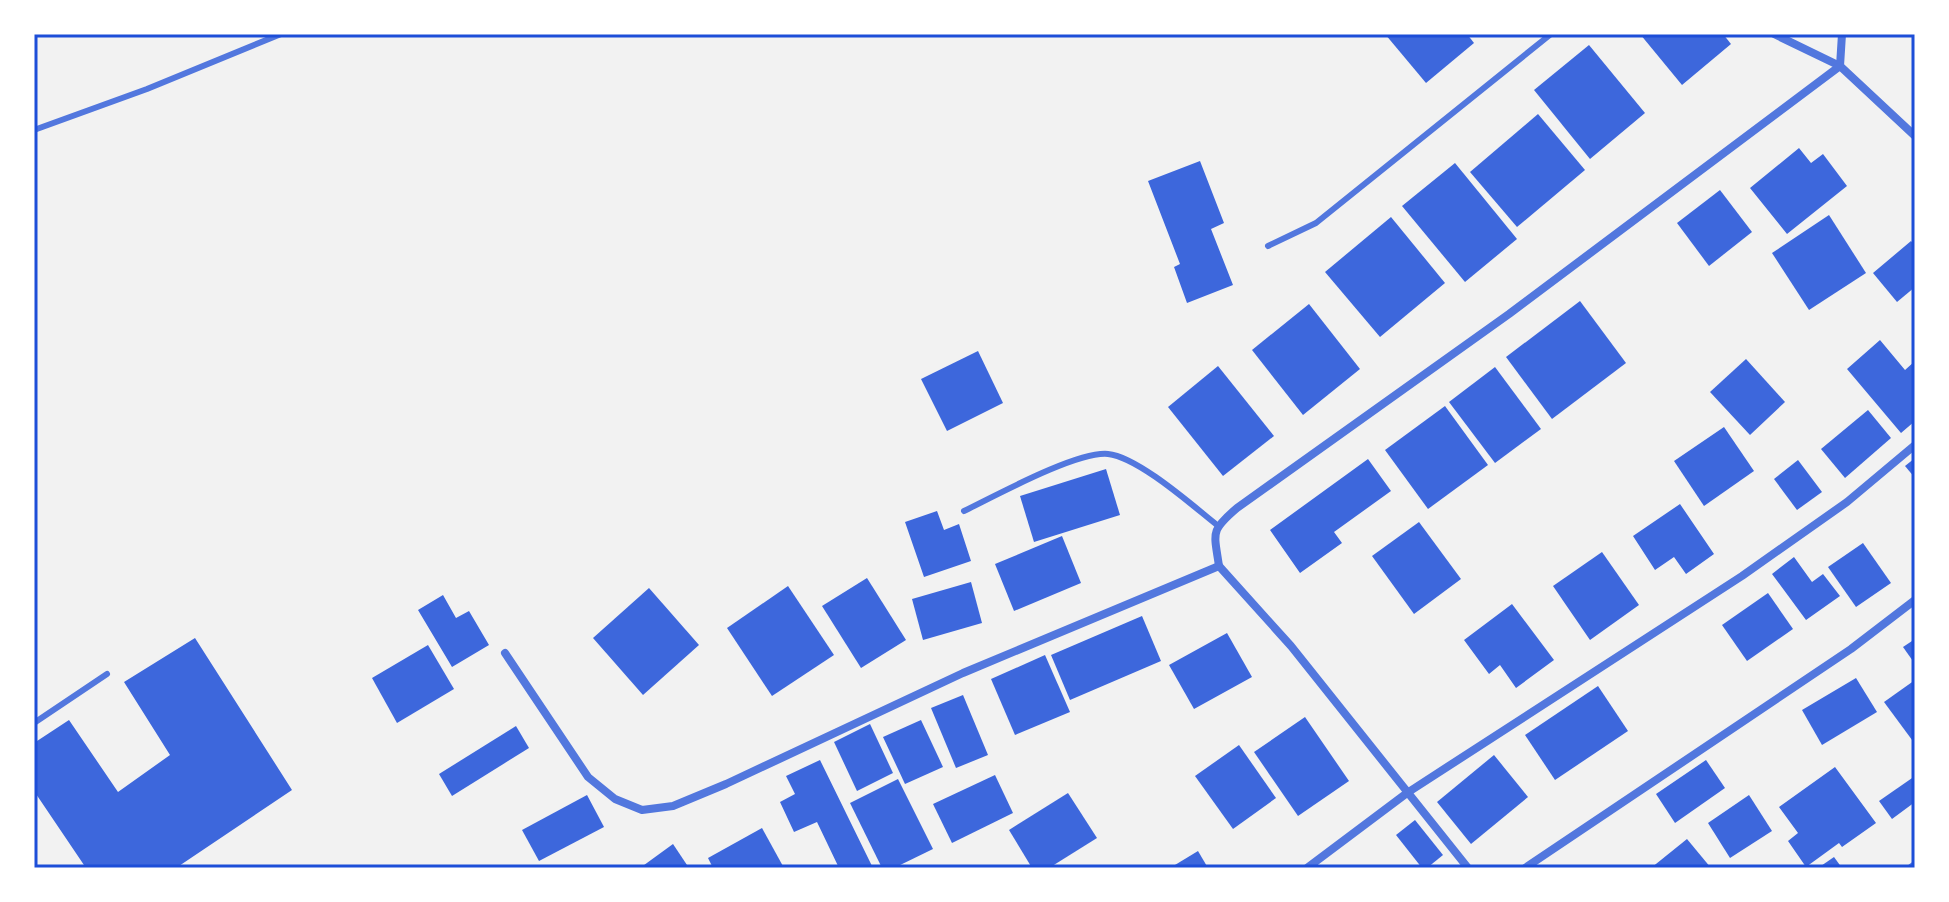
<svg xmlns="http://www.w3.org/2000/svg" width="1949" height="902" font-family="'Source Sans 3',sans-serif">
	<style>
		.building { fill: #3d67dc }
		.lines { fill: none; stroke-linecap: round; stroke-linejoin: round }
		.service { stroke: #5277de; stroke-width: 6 }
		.minor { stroke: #5277de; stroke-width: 8 }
		.neatline { fill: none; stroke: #1d4ed8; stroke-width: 3 }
	</style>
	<rect width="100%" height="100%" fill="#f2f2f2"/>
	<g class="building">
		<polygon points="1385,34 1467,34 1474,43 1426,83"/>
		<polygon points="1640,34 1723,34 1731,44 1682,85"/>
		<polygon points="1589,45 1645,113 1590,159 1534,90"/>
		<polygon points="1538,114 1585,170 1517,227 1470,172"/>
		<polygon points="1799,148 1811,163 1823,154 1847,186 1787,234 1750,188"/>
		<polygon points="1200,161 1224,223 1211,229 1233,285 1187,303 1174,267 1180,264 1148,181"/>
		<polygon points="1455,163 1517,239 1465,282 1402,206"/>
		<polygon points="1720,190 1752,232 1709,266 1677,223"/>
		<polygon points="1829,215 1866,273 1809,310 1772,253"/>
		<polygon points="1391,217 1445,283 1380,337 1325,272"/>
		<polygon points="1911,241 1915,246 1915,287 1897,302 1873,273"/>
		<polygon points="1580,301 1626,363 1552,419 1506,357"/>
		<polygon points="1309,304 1360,369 1303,415 1252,350"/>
		<polygon points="1880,340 1905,370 1915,361 1915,421 1901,433 1847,369"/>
		<polygon points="978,351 1003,403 947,431 921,379"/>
		<polygon points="1746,359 1785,402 1750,435 1710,392"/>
		<polygon points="1218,366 1274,436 1223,476 1168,407"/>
		<polygon points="1495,367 1541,429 1495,463 1449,402"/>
		<polygon points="1445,406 1488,465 1428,509 1385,450"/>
		<polygon points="1868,410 1891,438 1845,478 1821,449"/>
		<polygon points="1724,427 1754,471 1704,506 1674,461"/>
		<polygon points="1915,458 1915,478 1905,466"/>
		<polygon points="1368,459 1391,491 1334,532 1342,543 1300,573 1270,530"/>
		<polygon points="1798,460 1822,492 1797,510 1774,479"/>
		<polygon points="1106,469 1120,515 1034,542 1020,496"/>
		<polygon points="1680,504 1714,554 1686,574 1674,557 1655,570 1633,536"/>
		<polygon points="937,511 944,530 959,524 971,561 924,577 905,522"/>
		<polygon points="1419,522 1461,579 1414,614 1372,556"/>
		<polygon points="1062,536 1081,583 1014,611 995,564"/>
		<polygon points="1863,543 1891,583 1856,607 1828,567"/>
		<polygon points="1602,552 1639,605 1590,640 1553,586"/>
		<polygon points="1794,557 1812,582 1823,574 1840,596 1806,620 1772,574"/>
		<polygon points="867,578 906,640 861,668 822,606"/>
		<polygon points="971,582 982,623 923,640 912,599"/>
		<polygon points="788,586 834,655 772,696 727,628"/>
		<polygon points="649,588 699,645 643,695 593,638"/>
		<polygon points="1768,593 1793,629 1747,661 1722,625"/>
		<polygon points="443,595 456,618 469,611 489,645 452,667 418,610"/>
		<polygon points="1512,604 1554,660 1516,688 1500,665 1489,674 1464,640"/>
		<polygon points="1142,616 1161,661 1070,700 1051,655"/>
		<polygon points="1227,633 1252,677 1194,709 1169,665"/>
		<polygon points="195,638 292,790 176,868 86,868 34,791 34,743 69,720 118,792 170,755 124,682"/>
		<polygon points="1915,639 1915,664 1903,647"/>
		<polygon points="428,645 454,689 397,723 372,678"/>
		<polygon points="1045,655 1070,712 1015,735 991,679"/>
		<polygon points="1856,678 1877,712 1822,745 1802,710"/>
		<polygon points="1915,680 1915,744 1884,702"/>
		<polygon points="1598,686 1628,731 1555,780 1525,735"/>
		<polygon points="963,695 988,755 956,768 931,708"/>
		<polygon points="1305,717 1349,781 1298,816 1254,752"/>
		<polygon points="921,720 943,767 905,784 883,737"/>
		<polygon points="870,724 893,773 857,791 834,742"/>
		<polygon points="516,726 529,748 452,796 439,774"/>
		<polygon points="1239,745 1276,798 1233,829 1195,776"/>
		<polygon points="1494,755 1528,797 1471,844 1437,802"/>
		<polygon points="820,760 872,866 868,868 839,868 817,822 794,832 780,802 795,794 786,776"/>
		<polygon points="1706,760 1725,788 1675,823 1656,794"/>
		<polygon points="1835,767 1876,823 1842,847 1839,843 1806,867 1788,841 1798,833 1779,807"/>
		<polygon points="995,775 1013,813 952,843 933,804"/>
		<polygon points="1915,776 1915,802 1892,819 1879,801"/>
		<polygon points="898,779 933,849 894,868 882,868 850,803"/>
		<polygon points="1068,793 1097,838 1049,868 1032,868 1009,830"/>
		<polygon points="587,795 604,827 539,861 522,830"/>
		<polygon points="1749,795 1772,831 1730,858 1708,823"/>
		<polygon points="1415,820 1443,855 1427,868 1422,868 1396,835"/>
		<polygon points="762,828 784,868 713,868 708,858"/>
		<polygon points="1687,839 1711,868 1651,868"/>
		<polygon points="673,844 689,868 640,868"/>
		<polygon points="1198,851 1208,868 1170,868"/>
		<polygon points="1834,857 1842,868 1818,868"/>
	</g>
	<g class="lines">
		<g class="service">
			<polyline points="34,130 147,89 281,34"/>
			<polyline points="1268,246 1316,223 1551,34"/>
			<path d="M964,511C995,496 1077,451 1108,454C1138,457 1193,506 1217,525"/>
			<polyline points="34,723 107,674"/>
		</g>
		<g class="minor">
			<polyline points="1774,34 1840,66 1915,136"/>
			<path d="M1219,566C1214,532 1210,531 1237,508L1509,314L1840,66L1842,34"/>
			<polyline points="1219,566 1291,646 1468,868"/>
			<polyline points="505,653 588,777 615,799 642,810 673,806 726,784 963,673 1219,566"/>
			<polyline points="1307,868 1407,793 1742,576 1847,502 1915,445"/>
			<polyline points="1525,868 1851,649 1915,600"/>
			<polyline points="1911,868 1915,865"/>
		</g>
	</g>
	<rect width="1949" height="902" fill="none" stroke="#ffffff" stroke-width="72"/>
	<rect x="36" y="36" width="1877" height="830" class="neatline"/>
</svg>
